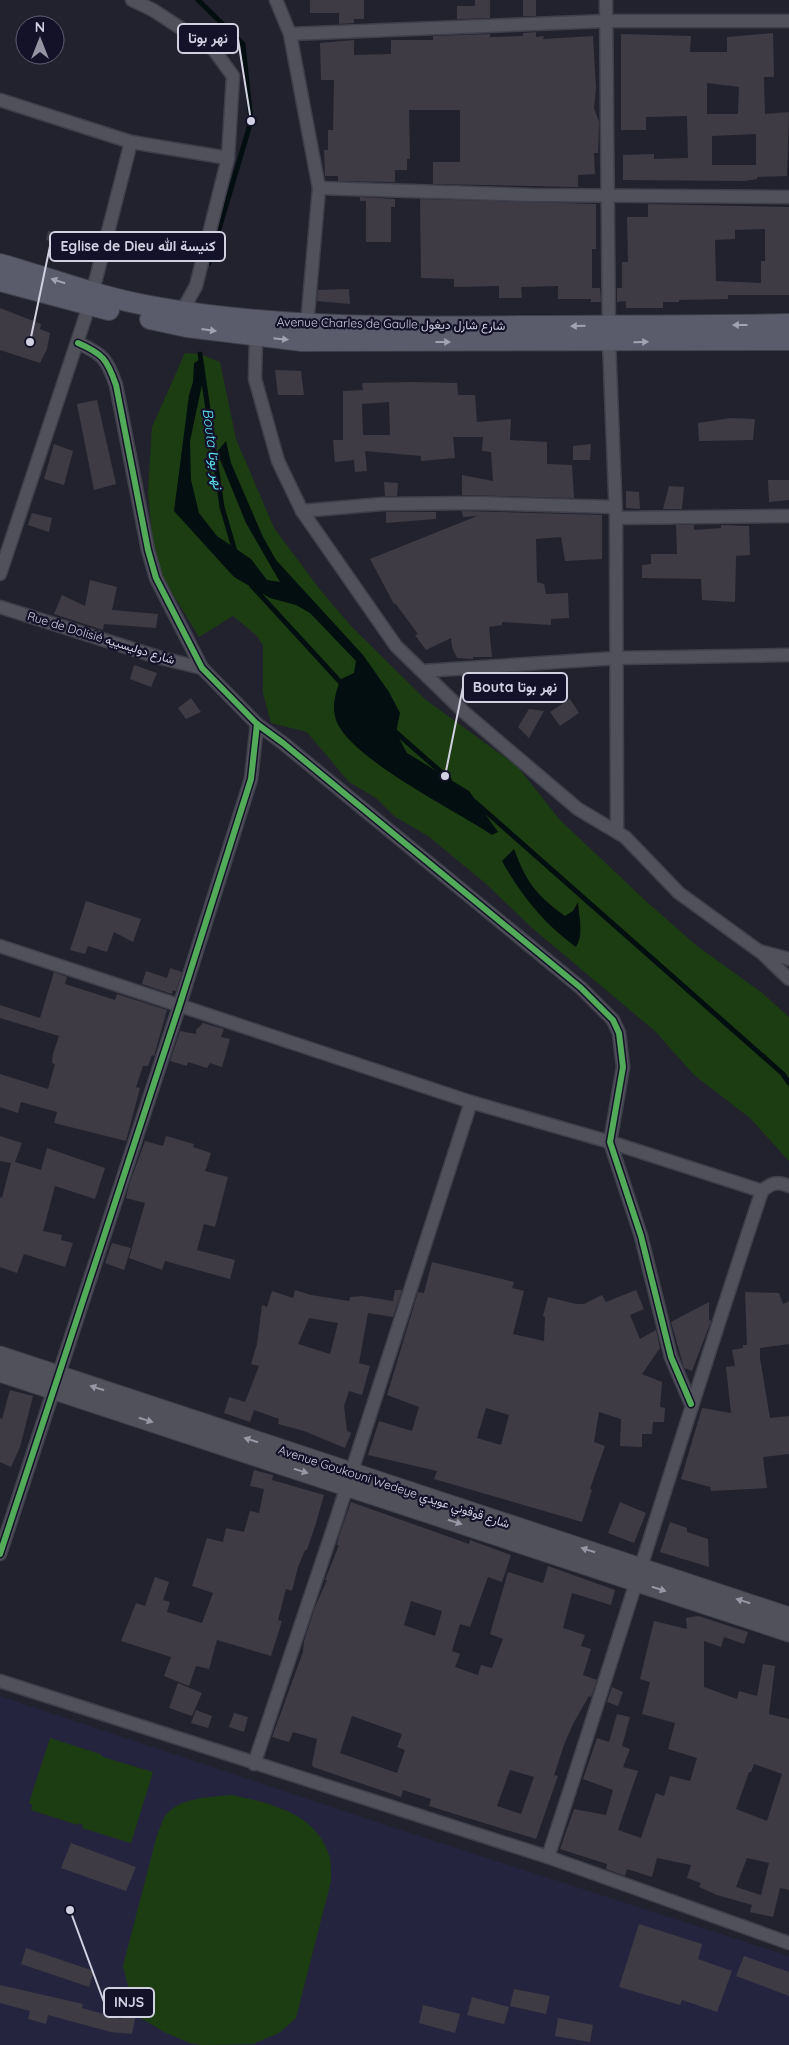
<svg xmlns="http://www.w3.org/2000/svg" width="789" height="2045" font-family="Quicksand,Vazirmatn,sans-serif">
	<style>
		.built { fill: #25243f }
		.green { fill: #1c3d11 }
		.water { fill: #030e10 }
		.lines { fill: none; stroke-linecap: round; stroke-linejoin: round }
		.stream { stroke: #030e10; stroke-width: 5 }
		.building { fill: #3e3b44; fill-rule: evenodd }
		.street-casing { stroke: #3f3f4b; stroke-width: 15 }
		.secondary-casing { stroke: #3f3f4b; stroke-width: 21 }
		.primary-casing { stroke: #3f3f4b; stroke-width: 22 }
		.street { stroke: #51515b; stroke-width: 12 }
		.secondary { stroke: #51515b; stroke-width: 19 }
		.primary { stroke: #5b5c6b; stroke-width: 20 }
		.cycleway-casing { stroke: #141229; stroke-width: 9 }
		.cycleway { stroke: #51ab58; stroke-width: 6 }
		.oneway { fill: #a2a2b2 }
		.oneway2 { fill: #9797a5 }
		.labels { text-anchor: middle; stroke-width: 4.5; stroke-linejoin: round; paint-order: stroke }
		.street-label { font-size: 12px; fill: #d1d1e2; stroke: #141229 }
		.water-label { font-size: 14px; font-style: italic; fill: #5ce2ef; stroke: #141229 }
		.leader { fill: none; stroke: #d1d1e2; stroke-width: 2 }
		.callout-dot { fill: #d1d1e2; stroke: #141229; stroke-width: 2 }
		.callout { fill: #141229; stroke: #d1d1e2; stroke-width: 2 }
		.callout-label { font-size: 14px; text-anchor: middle; font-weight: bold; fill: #d1d1e2 }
	</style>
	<rect width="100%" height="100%" fill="#22222e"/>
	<polygon class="built" points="0,1696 367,1819 789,1956 789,2045 0,2045"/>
	<g class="green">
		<polygon points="185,353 200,354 220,362 236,439 274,528 321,591 352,627 426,700 517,766 560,820 649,904 697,946 761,992 789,1017 789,1161 750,1118 694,1075 656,1032 531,927 484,882 428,836 394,816 376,798 349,782 307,732 271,723 263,693 263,645 256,635 233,616 199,637 163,578 154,556 148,492 152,427"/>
		<polygon points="50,1738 100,1754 103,1757 153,1772 131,1843 82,1828 83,1825 79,1823 78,1825 31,1810 32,1805 29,1803"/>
		<path d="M232,1795C272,1804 317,1813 330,1858C331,1865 331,1874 331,1881L296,2018L279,2033L253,2044L202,2045L190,2043L164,2032L141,2018L131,1998L123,1966L157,1835C160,1829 162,1821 165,1816C179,1797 211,1797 232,1795Z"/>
	</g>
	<g class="water">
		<path d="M202,358L203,380L190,441L191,480L199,513L217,536L251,559L267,580L280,582L246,523L217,452L226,441L231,463L263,537L276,560L363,655L389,692L400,713L396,733L407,753L469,791L498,832L492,835C457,811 342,755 335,716C332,705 336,690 341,679L354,673L356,661L310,613L296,605L270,598L234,577L174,511L189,395L193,382L194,363Z"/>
		<path d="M514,849C527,883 535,894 565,916L573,911L578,902C579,917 584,934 576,947C545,925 520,894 502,861Z"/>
	</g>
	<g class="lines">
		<g class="stream">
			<polyline points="198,0 243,44 251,121 209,263"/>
			<polyline points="200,354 222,507 236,555"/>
			<polyline points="252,586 343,685"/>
			<polyline points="392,729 449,779"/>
			<polyline points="475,802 783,1074 789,1083"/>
		</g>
	</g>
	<g class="building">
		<polygon points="310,0 364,0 364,19 354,19 354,23 339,24 339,13 310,13"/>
		<polygon points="475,0 490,0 490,18 457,19 457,6 475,6"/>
		<rect x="523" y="0" width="13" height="16"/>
		<polygon points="536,32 536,37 544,36 543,39 593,36 596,88 594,108 599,122 598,153 594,153 595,174 578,175 578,187 433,184 433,162 460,162 460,110 409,110 410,159 407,159 407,170 395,170 395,182 338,181 338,176 325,176 324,150 328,150 328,130 333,130 334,80 321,80 320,43 354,40 354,55 391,54 391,40 433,40 433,36 490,34 490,37 523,36 523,33"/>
		<path d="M773,33L774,77H764L765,114L789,112L787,176L757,177V179L744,181L623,180V155L654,154V159L688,158L687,116L646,117V130H621V34L691,36L690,52H727V37ZM707,83L739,87L738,114H707ZM756,134V165H712V136Z"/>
		<polygon points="360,197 395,199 395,207 391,207 391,242 366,242 366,201 360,201"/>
		<polygon points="420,199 596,204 596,249 592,249 592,288 600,288 601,302 591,302 591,299 558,299 558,286 521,287 522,298 499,298 499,286 454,287 454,279 421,278"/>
		<path d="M648,204L789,207V295H728V299L679,300V302H663V308H626V301L617,302V288H622V262H628L627,217H648ZM765,229V261H761V283L716,281L715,240L735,239V230Z"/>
		<polygon points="48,231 95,241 89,253 46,240"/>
		<polygon points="349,289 350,304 317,301 318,290"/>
		<polygon points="0,308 41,324 40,329 50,333 47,349 40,363 0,350"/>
		<polygon points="275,370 301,371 304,395 278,395"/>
		<path d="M411,382L457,383L458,395H475L477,422L511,419L510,440L547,442V464L572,465L574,498L462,495V475L493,481L491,452L482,451L483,437H453L455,458L421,461V456L365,451L367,471L355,472L354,460L335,462L333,440H343V391L363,390L362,383ZM389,402L390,435H363L362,404Z"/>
		<polygon points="97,400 116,484 94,490 77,404"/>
		<polygon points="730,418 755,419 753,440 699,441 698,423"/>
		<polygon points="54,444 73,451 64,485 44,479"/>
		<polygon points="591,444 590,460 573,460 573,446"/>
		<polygon points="768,480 789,480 789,500 769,502"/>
		<polygon points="384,482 398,483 397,496 385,496"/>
		<polygon points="669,486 684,487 682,509 663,509"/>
		<polygon points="626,491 639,492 640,509 626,508"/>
		<polygon points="462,511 602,515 602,559 565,561 561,537 536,539 537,582 544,584 546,594 568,593 569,618 551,619 551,625 502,622 502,625 489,627 492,657 473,657 473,659 457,658 452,647 451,638 426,650 415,635 418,634 395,603 394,604 370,559 477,516 463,517"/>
		<polygon points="386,512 436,512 436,519 386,523"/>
		<polygon points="32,513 52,518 49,532 28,525"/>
		<polygon points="676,525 694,525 694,530 721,528 721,525 749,526 750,555 736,556 735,602 702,600 701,579 642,578 642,565 651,564 651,554 677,554"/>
		<polygon points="90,580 117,587 112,610 158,614 156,628 104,624 103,630 54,614 62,595 85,606"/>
		<polygon points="134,665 157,673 151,687 130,679"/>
		<polygon points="191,698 201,712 186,719 178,708"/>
		<polygon points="570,699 579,713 560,726 550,712"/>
		<polygon points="529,709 544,711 529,738 518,727"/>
		<polygon points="86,901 141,919 133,942 114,932 107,952 88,946 85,954 70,950"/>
		<polygon points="170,968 182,972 176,991 173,990 172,994 142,984 146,971 167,978"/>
		<polygon points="54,972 67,977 65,984 115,1000 117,994 167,1010 154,1056 152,1055 148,1066 143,1066 136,1087 140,1088 126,1141 54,1123 57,1112 21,1102 18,1113 0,1107 0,1074 48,1089 55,1064 52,1063 53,1054 59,1036 0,1018 0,1005 40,1018"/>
		<polygon points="203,1023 224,1029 221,1037 230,1039 222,1067 210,1063 207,1068 188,1062 187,1066 170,1061 180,1031 196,1034 196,1030"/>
		<polygon points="0,1136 22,1143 15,1162 41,1170 47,1148 105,1168 95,1199 55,1186 43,1231 62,1235 61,1240 73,1243 65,1267 24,1254 17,1273 0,1267 0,1197 2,1198 11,1163 0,1161"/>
		<polygon points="166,1136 194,1144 193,1147 211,1153 205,1171 228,1177 215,1227 204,1224 197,1250 235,1260 230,1279 165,1261 162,1270 129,1258 145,1203 126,1198 129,1185 145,1141 163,1146"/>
		<polygon points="112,1243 131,1248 124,1270 105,1263"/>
		<path d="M432,1262L514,1282L512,1288L524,1291L513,1334L544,1341L545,1317L543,1316L548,1297L576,1304H584L602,1295L606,1302L636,1290L644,1309L630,1315L640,1339L656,1330L660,1348L642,1374L662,1382L660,1407L665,1408L664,1422H653L652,1434H642V1447L620,1446L621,1419L599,1412L594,1442L605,1446L592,1483L590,1489L592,1490L582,1522L434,1479L437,1471L368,1455L379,1421L412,1431L419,1407L387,1395L418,1292L424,1293ZM486,1408L509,1415L501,1445L477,1438Z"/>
		<path d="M295,1290L311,1295L349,1301L350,1297L362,1296L393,1301L395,1290H402L393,1317L368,1313L359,1363L370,1366L362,1395L349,1391L344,1406L347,1431L351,1433L345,1448L304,1431L278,1424L279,1419L254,1410L250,1422L224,1413L229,1397L245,1402L259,1366L251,1364L257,1344L262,1305L267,1307L272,1291L293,1298ZM309,1318L338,1323L330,1354L298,1344Z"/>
		<polygon points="745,1292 779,1293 783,1304 789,1301 789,1344 760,1348 760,1358 770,1418 789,1416 789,1454 763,1457 767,1488 711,1491 710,1487 681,1479 702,1408 731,1413 726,1367 735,1366 732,1350 743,1348 743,1345 747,1345"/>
		<polygon points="709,1302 709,1319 711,1321 692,1371 684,1368 671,1322"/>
		<polygon points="10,1390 33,1396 20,1447 11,1467 0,1462 0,1418 2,1419"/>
		<polygon points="254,1470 273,1475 272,1480 324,1495 316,1523 307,1550 305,1550 298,1567 292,1591 286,1589 278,1620 282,1621 271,1656 217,1640 209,1669 196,1666 189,1686 164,1676 171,1657 121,1641 136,1603 145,1606 155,1577 169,1582 163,1600 170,1602 167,1612 202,1623 213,1593 192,1586 207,1538 223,1542 226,1528 244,1532 250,1511 259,1513 264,1489 250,1486"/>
		<path d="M351,1502L469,1544L470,1540L511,1555L502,1582L488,1577L470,1627L460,1624L452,1651L460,1654L455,1667L478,1675L481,1665L492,1668L503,1639L490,1634L508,1572L543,1583L548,1566L615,1590L611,1605L572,1593L563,1628L585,1635L581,1646L591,1649L583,1675L597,1680L591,1697L589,1696L573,1724L564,1745L554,1775L558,1776L536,1839L429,1806L431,1799L403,1790L401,1797L313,1767L312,1764L317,1739L293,1732L289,1742L272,1737L303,1652L304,1641L315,1607L327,1580H325L339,1545H337L339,1536ZM411,1601L442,1611L435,1636L404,1625ZM352,1716L402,1734L397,1747L405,1750L397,1773L340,1753ZM510,1770L534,1777L521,1814L497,1806Z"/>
		<polygon points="620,1502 646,1513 634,1543 608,1533"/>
		<polygon points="670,1522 687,1528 687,1532 708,1539 709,1567 660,1552"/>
		<path d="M698,1616L748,1632L744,1644L724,1637L721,1647L704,1641V1687L737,1699L739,1691L757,1696L763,1664L775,1666L769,1714L789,1719V1890L780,1888L773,1917L750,1912L752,1905L717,1895L699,1887L701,1883L687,1878L691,1865L657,1858L652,1877L627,1869L625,1876L606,1869L607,1864L560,1849L574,1809L606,1815L613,1790L583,1779L597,1738L609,1742L617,1714L630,1717L622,1746L630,1749L623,1767L638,1771L618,1830L641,1838L656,1793L664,1796L670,1776L690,1781L697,1758L668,1749L675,1723L642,1714L650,1682L640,1679L654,1621L687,1629L686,1618ZM754,1764L782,1774L767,1821L736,1809L749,1772H751ZM747,1858L769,1863L761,1895L736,1887Z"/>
		<polygon points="178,1683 202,1693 192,1716 169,1708"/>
		<polygon points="612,1687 623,1692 618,1706 607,1702"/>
		<polygon points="196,1710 212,1716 208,1728 191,1723"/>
		<polygon points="234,1713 248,1717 244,1732 229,1727"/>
		<polygon points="71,1843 136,1867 126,1891 61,1868"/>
		<polygon points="639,1924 702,1944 698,1959 732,1971 717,2012 682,2000 680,2005 619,1987"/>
		<polygon points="26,1948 94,1971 89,1987 21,1964"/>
		<polygon points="744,1956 789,1972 789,1996 736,1976"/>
		<polygon points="0,1985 83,2004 82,2008 121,2019 123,2011 136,2014 132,2034 111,2032 48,2015 46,2024 28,2019 30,2011 0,2003"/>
		<polygon points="514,1989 550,1996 546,2014 510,2006"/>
		<polygon points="472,1997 509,2007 504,2024 467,2015"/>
		<polygon points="423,2005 460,2014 455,2033 419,2023"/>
		<polygon points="558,2018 593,2025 590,2042 555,2036"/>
	</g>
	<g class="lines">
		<g class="street-casing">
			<g id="street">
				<polyline points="132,0 153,10 214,50 233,76 228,158 196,286 182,311"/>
				<polyline points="276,0 290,34 319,188 307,325"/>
				<polyline points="606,0 609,342 616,518 617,831"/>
				<polyline points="290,34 606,21 789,21"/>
				<polyline points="0,100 131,142 89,306 0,574"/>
				<polyline points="131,142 228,158"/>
				<polyline points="319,188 532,195 789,197"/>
				<polyline points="256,336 255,379 278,461 302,511 396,646 465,713 578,809 625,837 679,893 759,951 789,959"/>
				<path d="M78,343C103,354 107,359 116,385L148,550L156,578L202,668L257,724L283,743L581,988L613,1020L619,1033L623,1067L610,1142L641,1236L671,1357L691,1404"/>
				<polyline points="302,511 382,504 475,503 615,507"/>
				<polyline points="616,518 789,516"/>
				<polyline points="0,607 161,658 202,668"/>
				<polyline points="423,671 617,658 789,655"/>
				<path d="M0,946L471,1102L610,1142L762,1191C771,1183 777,1181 789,1186"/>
				<polyline points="761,952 789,979"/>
				<polyline points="0,1554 180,1004 251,779 257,724"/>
				<polyline points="0,1681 548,1857 789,1943"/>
				<polyline points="254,1764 336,1520 471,1102"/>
				<path d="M548,1857C621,1635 688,1412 762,1191"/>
			</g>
		</g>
		<g class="secondary-casing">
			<g id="secondary">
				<polyline points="0,1356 789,1617"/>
				<polyline points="0,1372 789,1632"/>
			</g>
		</g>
		<g class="primary-casing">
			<g id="primary">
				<path d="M0,264C50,278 99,297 150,306C276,329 405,327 533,326C618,325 704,326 789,324"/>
				<polyline points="0,281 109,310"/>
				<polyline points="150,319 187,327 302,341 789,340"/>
			</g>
		</g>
		<use href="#street" class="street"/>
		<use href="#secondary" class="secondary"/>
		<use href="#primary" class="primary"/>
		<g class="cycleway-casing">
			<g id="cycleway">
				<path d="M78,343C103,354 107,359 116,385L148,550L156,578L202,668L257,724L283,743L581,988L613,1020L619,1033L623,1067L610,1142L641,1236L671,1357L691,1404"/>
				<polyline points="0,1554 180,1004 251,779 257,724"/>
			</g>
		</g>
		<use href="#cycleway" class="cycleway"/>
	</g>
	<defs><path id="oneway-solid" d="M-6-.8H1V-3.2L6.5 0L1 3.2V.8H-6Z" transform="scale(1.25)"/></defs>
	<g class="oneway">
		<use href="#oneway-solid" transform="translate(58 281) rotate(-162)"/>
		<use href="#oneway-solid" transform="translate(740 325) rotate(180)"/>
		<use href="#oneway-solid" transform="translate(578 326) rotate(179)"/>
		<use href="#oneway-solid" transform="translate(209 330) rotate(8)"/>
		<use href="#oneway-solid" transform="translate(281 339) rotate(6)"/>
		<use href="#oneway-solid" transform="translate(443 342)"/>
		<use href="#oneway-solid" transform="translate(641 342) rotate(-1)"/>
	</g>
	<g class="oneway2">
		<use href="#oneway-solid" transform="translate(97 1388) rotate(-162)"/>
		<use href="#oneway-solid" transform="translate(146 1420) rotate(18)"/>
		<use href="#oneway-solid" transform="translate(251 1440) rotate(-162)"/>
		<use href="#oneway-solid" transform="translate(301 1471) rotate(18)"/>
		<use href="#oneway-solid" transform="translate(455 1522) rotate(18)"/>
		<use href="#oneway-solid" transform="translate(588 1550) rotate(-162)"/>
		<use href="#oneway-solid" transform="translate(659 1589) rotate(18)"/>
		<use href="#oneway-solid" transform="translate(743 1601) rotate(-162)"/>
	</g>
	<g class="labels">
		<g class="street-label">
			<text transform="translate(391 324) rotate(1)" y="4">Avenue Charles de Gaulle شارع شارل ديغول</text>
			<text transform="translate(101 638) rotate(17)" y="4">Rue de Dolisié شارع دوليسييه</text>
			<text transform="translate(394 1487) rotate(18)" y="4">Avenue Goukouni Wedeye شارع قوقوني عويدي</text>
		</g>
		<g class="water-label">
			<text transform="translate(213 449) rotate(82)" y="5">Bouta نهر بوتا</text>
		</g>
	</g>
	<path class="leader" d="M251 121L238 39M30 342L50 246M445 776L463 687M70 1910L104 2002"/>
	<g class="callout-dot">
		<circle cx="251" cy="121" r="5"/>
		<circle cx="30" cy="342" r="5"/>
		<circle cx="445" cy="776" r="5"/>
		<circle cx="70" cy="1910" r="5"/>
	</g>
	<g class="callout">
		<rect x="178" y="24" width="60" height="29" rx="5"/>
		<rect x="50" y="232" width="175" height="29" rx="5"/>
		<rect x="463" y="673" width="104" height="29" rx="5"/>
		<rect x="104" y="1988" width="50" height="29" rx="5"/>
	</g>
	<g class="callout-label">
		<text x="208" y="43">نهر بوتا</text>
		<text x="138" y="251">Eglise de Dieu كنيسة الله</text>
		<text x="515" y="692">Bouta نهر بوتا</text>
		<text x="129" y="2007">INJS</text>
	</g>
	<g transform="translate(40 40)"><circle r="24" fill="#141229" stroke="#605e73"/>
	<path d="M0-4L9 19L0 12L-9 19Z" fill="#9494a3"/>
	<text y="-8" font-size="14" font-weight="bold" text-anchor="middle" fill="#d1d1e2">N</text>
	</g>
</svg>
